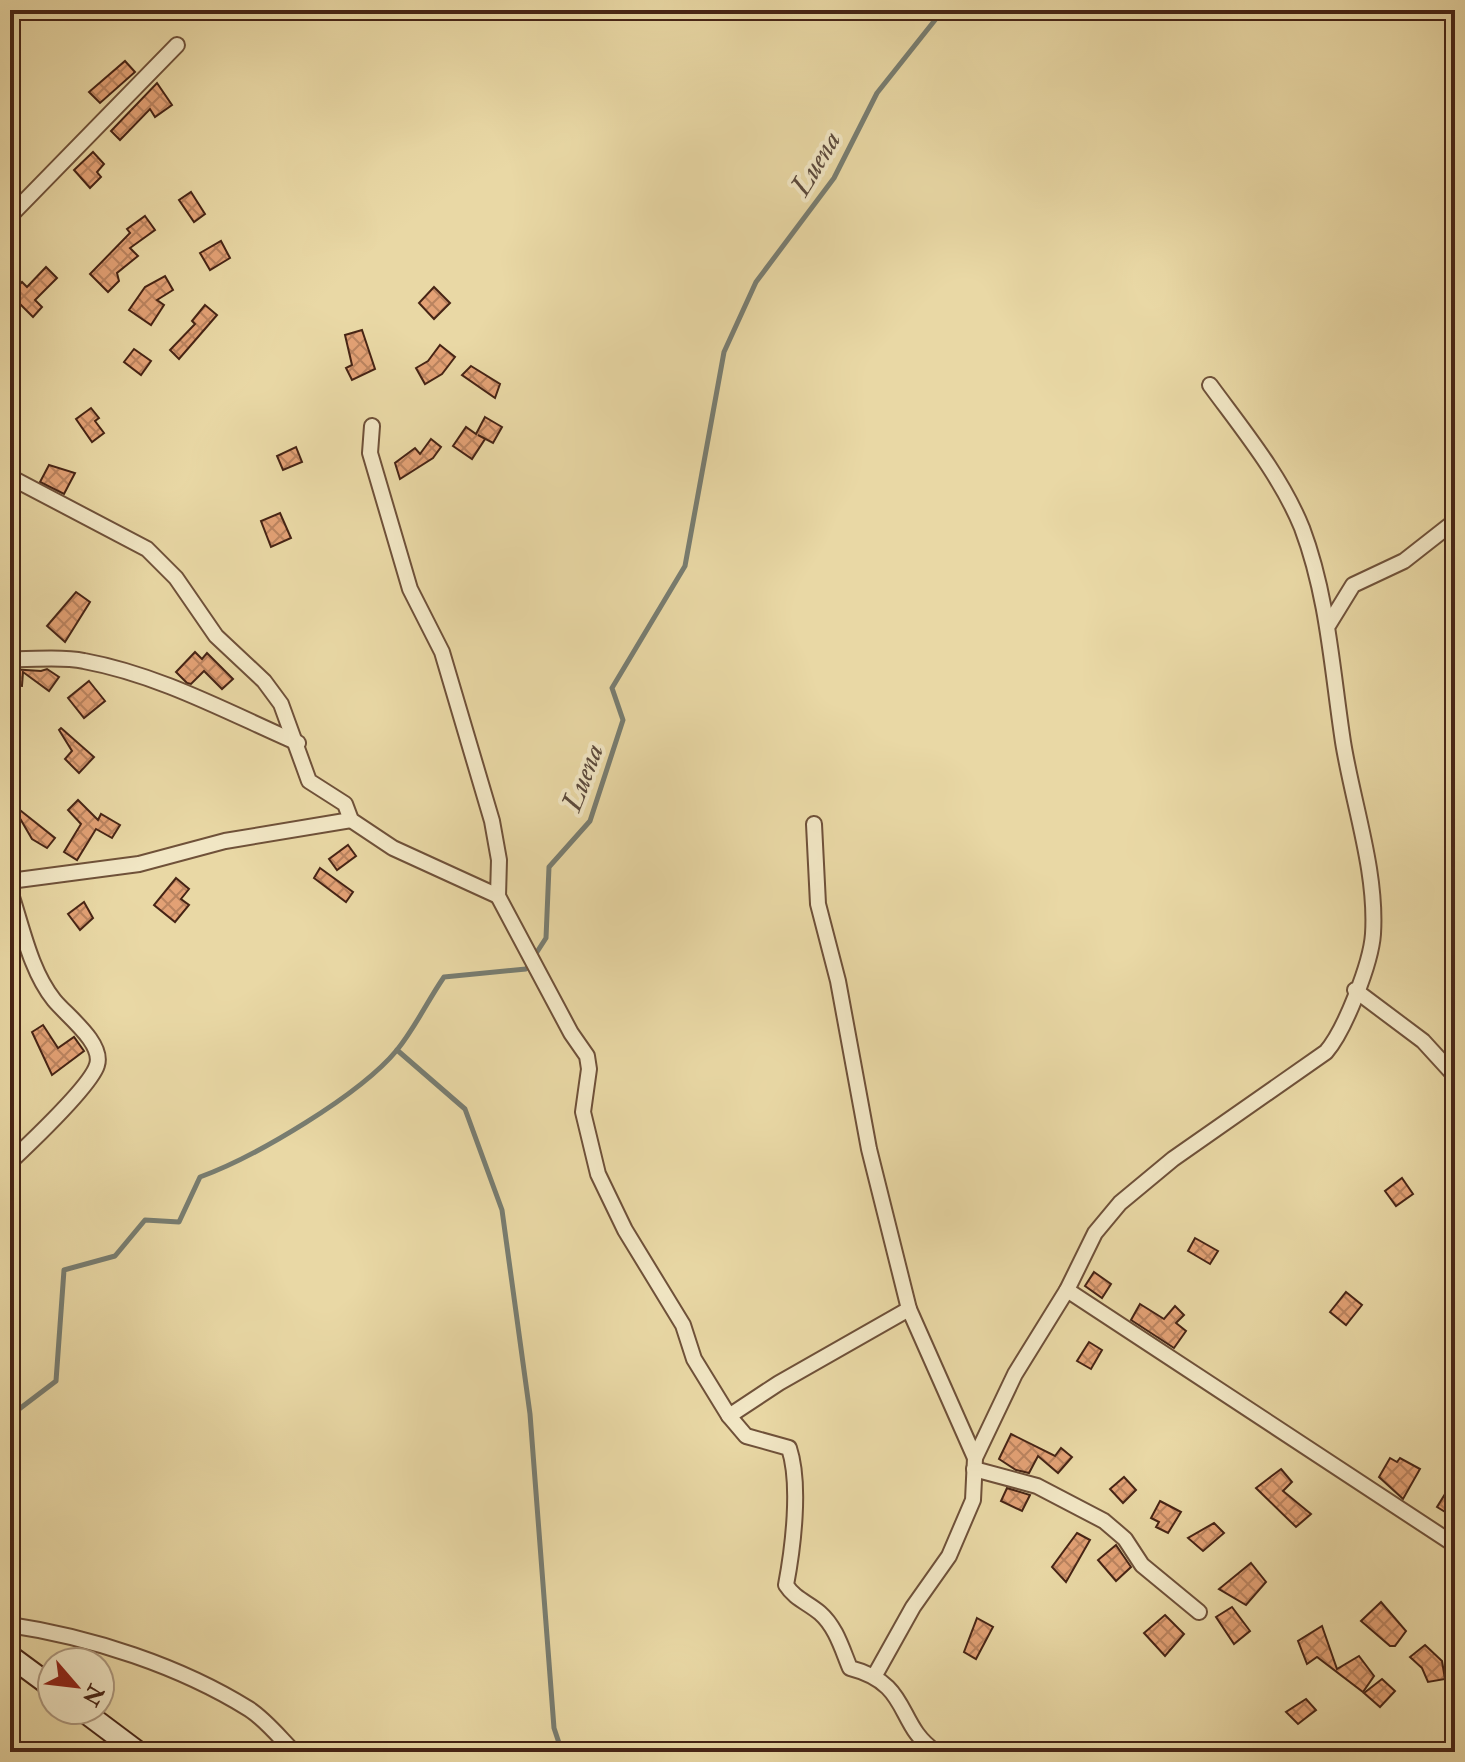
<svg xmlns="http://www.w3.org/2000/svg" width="1465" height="1762" font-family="'IM FELL Double Pica',serif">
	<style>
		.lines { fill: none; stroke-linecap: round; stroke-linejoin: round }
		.stream { stroke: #787d71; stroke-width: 5 }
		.building { fill: url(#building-cross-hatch); stroke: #462415; stroke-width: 2 }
		.street-casing { stroke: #6f5139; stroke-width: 18 }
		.secondary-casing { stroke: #462415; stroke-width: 24 }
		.street { stroke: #f1e6c4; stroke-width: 14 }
		.secondary { stroke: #f1e6c4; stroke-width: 20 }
		.labels { text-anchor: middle; stroke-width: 8; stroke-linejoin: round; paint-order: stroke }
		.water-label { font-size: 28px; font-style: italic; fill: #5b493c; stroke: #f1e6c4 }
	</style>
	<defs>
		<pattern id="building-cross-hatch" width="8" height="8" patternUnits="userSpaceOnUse" patternTransform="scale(2)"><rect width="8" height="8" fill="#e3a175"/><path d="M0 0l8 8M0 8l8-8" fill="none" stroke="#ba835f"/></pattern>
	</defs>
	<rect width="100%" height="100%" fill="#e9d8a5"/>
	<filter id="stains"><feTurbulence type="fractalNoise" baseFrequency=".0025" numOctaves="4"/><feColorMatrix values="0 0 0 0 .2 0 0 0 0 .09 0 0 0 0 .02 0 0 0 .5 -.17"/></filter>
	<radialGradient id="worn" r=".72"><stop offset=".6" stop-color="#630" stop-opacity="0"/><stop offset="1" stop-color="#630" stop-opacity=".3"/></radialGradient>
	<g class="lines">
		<g class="stream">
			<polyline points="397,1050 465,1109 502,1210 530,1414 554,1728 562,1752"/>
			<path d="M10,1416L56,1381L64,1270L115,1256L145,1220L179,1222L200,1177C255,1157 360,1095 397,1050C415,1028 428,1000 444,977L526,969L546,938L549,867L590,821L623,720L612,688L685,566L724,352L756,282L834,178L877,93L943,10"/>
		</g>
	</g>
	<g class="building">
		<polygon points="125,61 135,72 100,103 89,92"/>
		<polygon points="157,83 172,105 155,117 150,109 120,140 111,131"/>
		<polygon points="93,152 104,164 97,172 101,177 90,188 74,170"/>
		<polygon points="191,192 205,214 194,222 179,200"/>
		<polygon points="145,216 155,230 130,248 138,256 117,273 119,281 108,292 90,274 130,233 127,229"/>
		<polygon points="221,241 230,258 210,270 200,253"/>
		<polygon points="46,267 57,278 35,300 42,307 33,317 10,294 22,282 27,287"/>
		<polygon points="165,276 173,290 157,300 164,305 151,325 129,310 145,287"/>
		<polygon points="434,287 450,303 434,319 419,303"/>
		<polygon points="205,305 217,315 179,359 170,350 195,324 192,321"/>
		<polygon points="362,330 375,369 352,380 346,368 352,365 345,335"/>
		<polygon points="440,345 455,357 442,374 425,384 416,368 428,361"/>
		<polygon points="134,349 151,361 141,375 124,362"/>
		<polygon points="471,366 500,384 495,398 462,375"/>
		<polygon points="91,408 99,418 95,421 104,433 92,442 76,419"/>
		<polygon points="485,417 502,427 493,443 478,435 485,439 472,459 453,446 466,427 476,434"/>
		<polygon points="431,439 441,447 433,458 400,479 395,463 415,448 420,454"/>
		<polygon points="296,447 302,462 283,470 277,456"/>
		<polygon points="49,465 75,473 64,494 40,482"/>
		<polygon points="280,513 291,538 271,547 261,521"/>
		<polygon points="76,592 90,602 65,642 47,626"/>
		<polygon points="195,652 202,659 207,653 233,679 222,689 204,671 191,684 187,683 176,672"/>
		<polygon points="10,669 41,671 47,669 59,677 49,691 23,672 22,686 10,685"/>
		<polygon points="89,681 105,701 84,718 68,698"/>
		<polygon points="61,728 94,757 79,773 65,759 72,751 59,730"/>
		<polygon points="78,800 98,820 101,814 120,825 112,838 96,829 77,860 64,852 81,824 68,810"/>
		<polygon points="11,803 55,838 47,848 32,839"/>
		<polygon points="348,845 356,856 337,870 329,859"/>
		<polygon points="320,868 353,892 346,902 314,878"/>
		<polygon points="176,878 189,889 181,899 189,905 175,922 154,905"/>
		<polygon points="84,902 93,918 80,930 68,914"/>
		<polygon points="43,1025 58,1048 74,1037 84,1051 52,1075 32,1032"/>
		<polygon points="1402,1178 1413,1194 1396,1206 1385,1191"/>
		<polygon points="1195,1238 1218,1251 1210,1264 1188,1251"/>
		<polygon points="1094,1272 1111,1284 1102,1298 1085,1286"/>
		<polygon points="1346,1292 1362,1305 1346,1325 1330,1312"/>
		<polygon points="1140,1304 1164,1319 1175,1306 1184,1315 1176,1323 1186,1331 1174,1348 1131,1320"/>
		<polygon points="1089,1342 1102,1350 1091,1369 1077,1361"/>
		<polygon points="1011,1434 1055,1456 1061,1448 1072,1457 1058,1473 1038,1456 1029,1473 1016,1470 999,1459"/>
		<polygon points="1390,1458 1397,1462 1400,1458 1420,1469 1403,1499 1379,1477"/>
		<polygon points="1281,1469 1292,1482 1283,1491 1311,1514 1296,1527 1256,1488"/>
		<polygon points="1124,1477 1136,1490 1123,1503 1110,1489"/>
		<polygon points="1455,1478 1455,1518 1437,1507"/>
		<polygon points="1007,1488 1030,1495 1022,1511 1001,1501"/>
		<polygon points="1160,1501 1181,1512 1168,1533 1156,1527 1159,1522 1151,1518"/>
		<polygon points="1214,1523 1224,1533 1203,1551 1188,1538"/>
		<polygon points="1077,1533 1090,1540 1066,1582 1052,1567"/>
		<polygon points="1116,1545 1131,1567 1116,1581 1098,1560"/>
		<polygon points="1251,1563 1266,1582 1246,1605 1219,1589"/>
		<polygon points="1381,1602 1406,1631 1395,1646 1390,1646 1361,1621"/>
		<polygon points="1232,1607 1250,1631 1234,1644 1216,1617"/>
		<polygon points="1165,1615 1184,1634 1165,1656 1144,1633"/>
		<polygon points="977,1618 993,1627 976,1659 964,1652"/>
		<polygon points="1322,1626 1337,1669 1359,1656 1374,1676 1363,1692 1317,1657 1307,1664 1298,1641"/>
		<polygon points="1425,1645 1442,1661 1445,1679 1428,1682 1422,1668 1410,1657"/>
		<polygon points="1382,1679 1395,1691 1380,1707 1364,1693"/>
		<polygon points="1306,1699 1316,1710 1298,1724 1286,1712"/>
	</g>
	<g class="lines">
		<g class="street-casing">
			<g id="street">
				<polyline points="10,216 177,45"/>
				<path d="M372,426L370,453L410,589L442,652L492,821L499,860L498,896L571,1033L587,1056L589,1069L583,1112L598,1174L625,1230L683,1325L694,1359L729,1416L746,1436L789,1448C801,1484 793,1548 786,1585C795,1599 807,1602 820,1613C836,1627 842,1649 850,1668C912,1684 895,1724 936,1752"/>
				<polyline points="10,477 147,549 176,578 216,636 264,681 281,704 309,781 345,804 351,820 393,848 498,896"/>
				<polyline points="1329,624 1353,585 1404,561 1455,521"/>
				<path d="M10,659C34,660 61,656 84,661C160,675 229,713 298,743"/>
				<polyline points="814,824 818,904 838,981 869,1149 909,1309 975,1458"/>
				<polyline points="10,881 139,864 225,841 351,820"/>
				<path d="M10,891C22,926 30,970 54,1000C66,1015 104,1043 97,1065C91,1086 28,1145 10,1162"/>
				<polyline points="1355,990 1423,1041 1455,1076"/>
				<polyline points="1067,1290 1455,1545"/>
				<polyline points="729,1416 779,1383 909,1309"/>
				<polyline points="974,1469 1037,1486 1104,1521 1125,1539 1142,1565 1199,1612"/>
				<path d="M10,1625C91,1637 180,1666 249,1709C266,1720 280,1738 294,1752"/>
				<path d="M875,1675L913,1607L949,1556L973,1500L975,1458L1015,1374L1067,1290L1095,1233L1120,1203L1173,1159L1326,1052C1345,1030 1371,963 1373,934C1377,871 1353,804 1343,742C1332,670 1328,597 1302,528C1281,476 1243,430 1210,385"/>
			</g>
		</g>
		<g class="secondary-casing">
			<g id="secondary">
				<polyline points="10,1656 52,1687"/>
				<polyline points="82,1710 138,1752"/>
			</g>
		</g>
		<use href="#street" class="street"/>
		<use href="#secondary" class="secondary"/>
	</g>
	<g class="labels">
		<g class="water-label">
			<text transform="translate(815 163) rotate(-59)" y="10">Luena</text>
			<text transform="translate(582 777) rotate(-69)" y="10">Luena</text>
		</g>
	</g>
	<rect width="1465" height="1762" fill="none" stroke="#e9d8a5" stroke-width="40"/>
	<rect x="12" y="12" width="1441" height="1738" fill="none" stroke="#462415" stroke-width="4"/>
	<rect x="20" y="20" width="1425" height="1722" fill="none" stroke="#462415" stroke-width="2"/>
	<g transform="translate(76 1686) rotate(118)"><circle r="38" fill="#f1e6c4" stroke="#ad987e" stroke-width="2"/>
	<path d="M0-6L14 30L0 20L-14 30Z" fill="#8f2418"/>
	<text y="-12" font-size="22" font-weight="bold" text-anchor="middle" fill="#462415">N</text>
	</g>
	<rect width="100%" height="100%" filter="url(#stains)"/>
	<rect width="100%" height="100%" fill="url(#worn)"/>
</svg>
